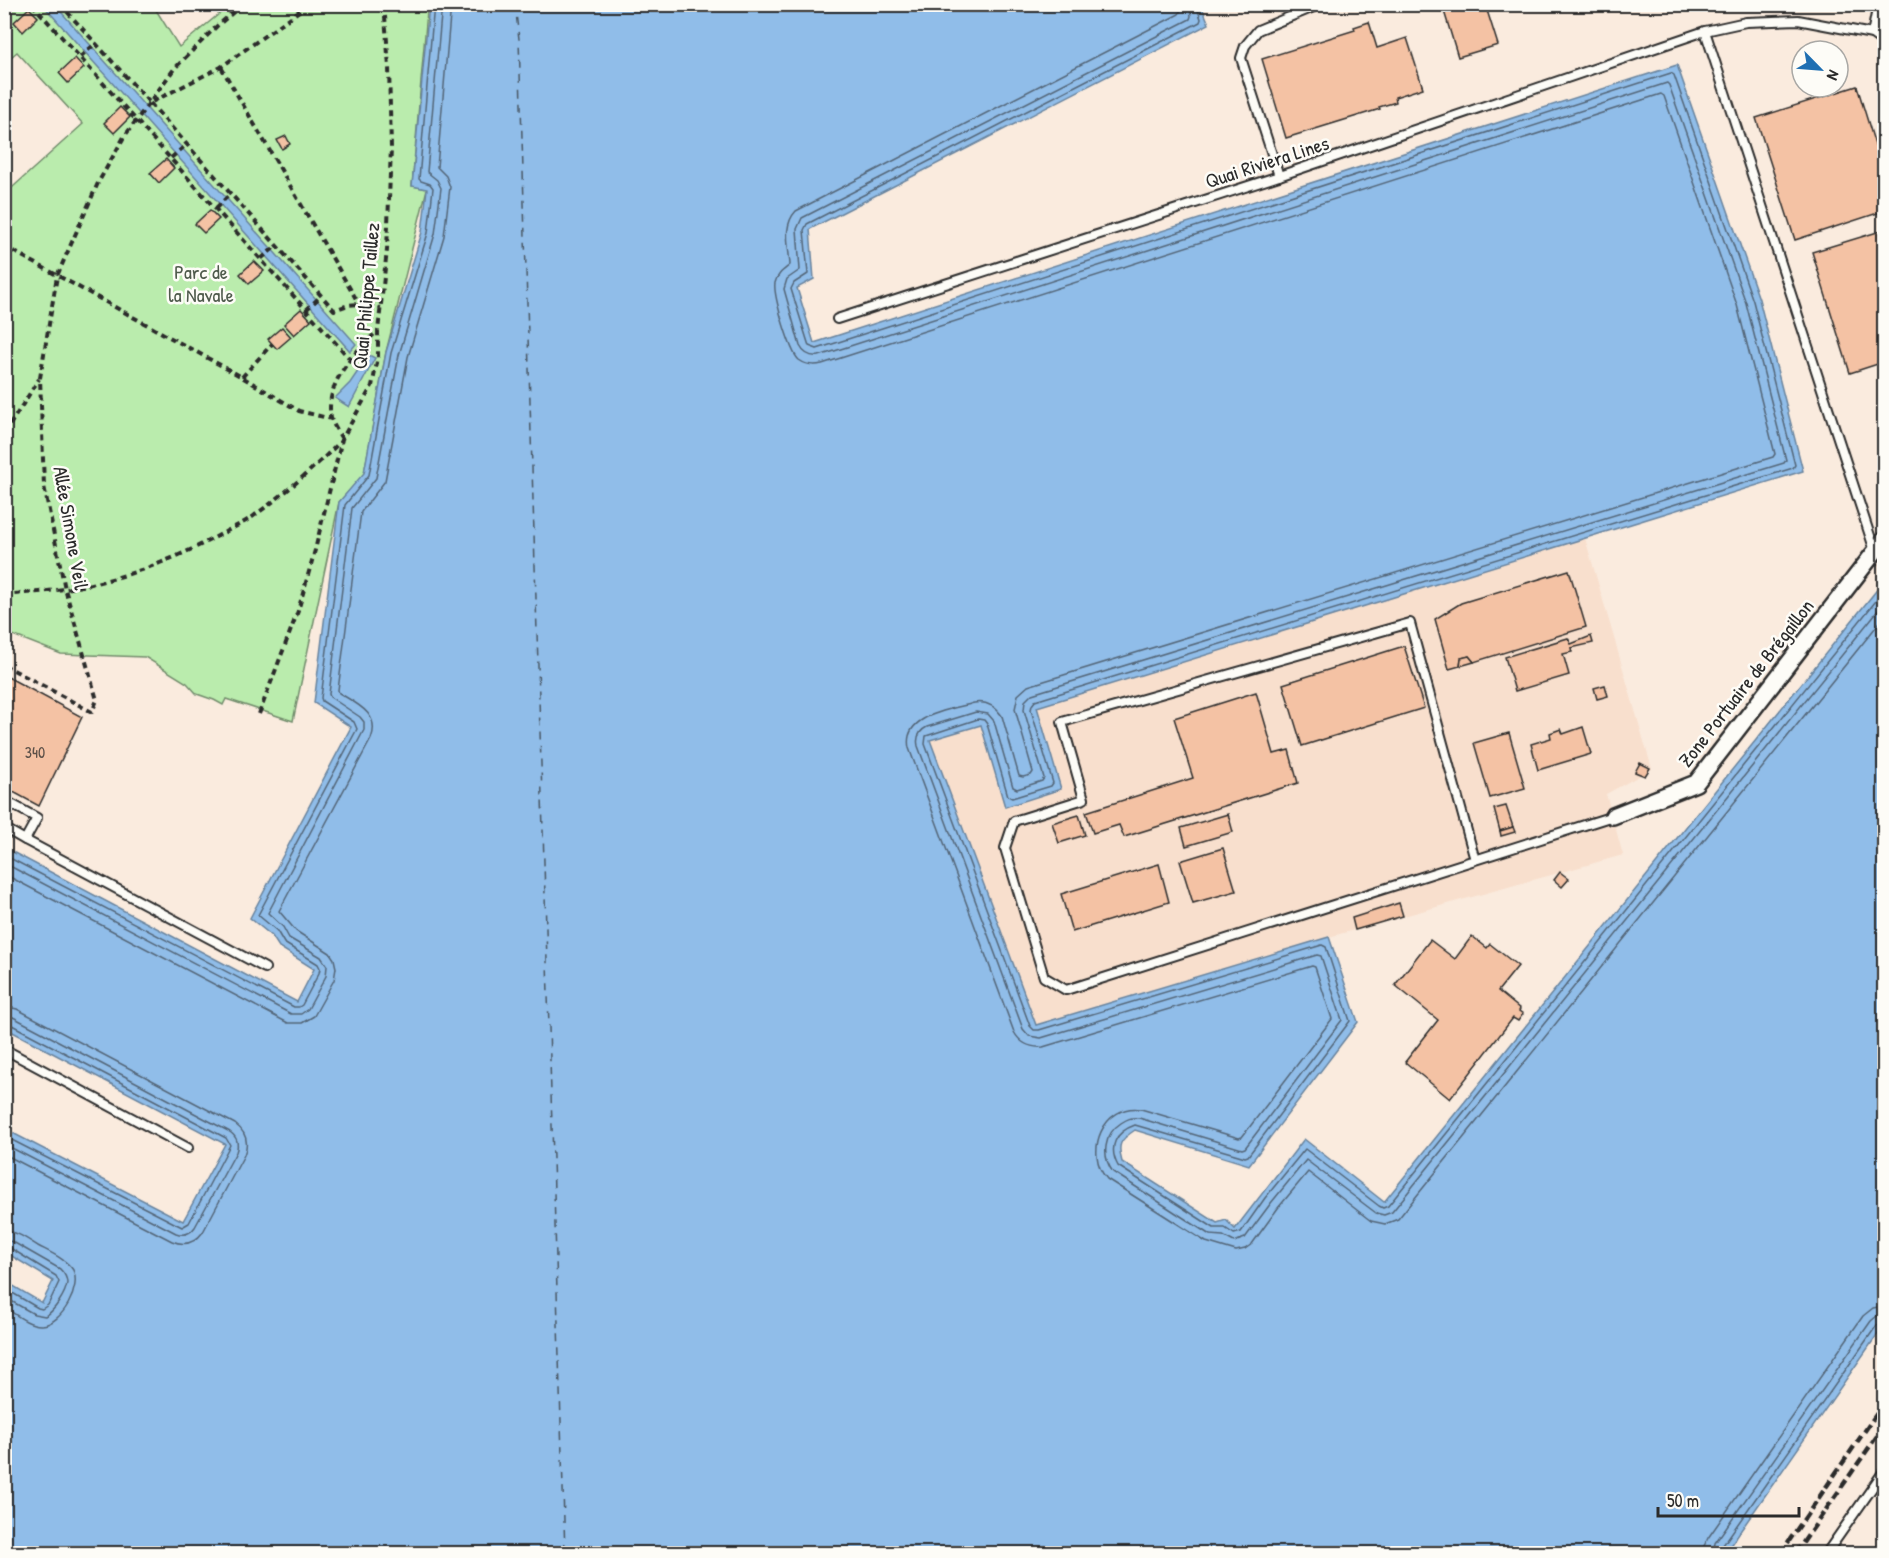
<svg xmlns="http://www.w3.org/2000/svg" width="1889" height="1558" font-family="'Patrick Hand',sans-serif">
	<style>
		.built { fill: #f8dfcd }
		.green { fill: #baecad; stroke: #728c6c; stroke-width: 1.5 }
		.water { fill: #90bde9; stroke: #68839d; stroke-width: 1.5 }
		.lines { fill: none; stroke-linecap: round; stroke-linejoin: round }
		.shore { stroke: #536577; stroke-width: 1.5 }
		.ferry { stroke: #495764; stroke-width: 1.5; stroke-dasharray: 8 6; stroke-linecap: butt }
		.building { fill: #f4c2a4; stroke: #2b2b2b; stroke-width: 1.5 }
		.service-casing { stroke: #2b2b2b; stroke-width: 12 }
		.minor-casing { stroke: #2b2b2b; stroke-width: 20 }
		.path { stroke: #2b2b2b; stroke-width: 4; stroke-dasharray: 6 4.5; stroke-linecap: butt }
		.service { stroke: #fdfcf7; stroke-width: 8 }
		.minor { stroke: #fdfcf7; stroke-width: 15 }
		.rail { stroke: #2b2b2b; stroke-width: 4.5; stroke-dasharray: 9 4.5; stroke-linecap: butt }
		.labels { text-anchor: middle; stroke-width: 5; stroke-linejoin: round; paint-order: stroke }
		.number-label { font-size: 16px; fill: #5d5149 }
		.street-label { font-size: 20px; fill: #2b2b2b; stroke: #fdfcf7 }
		.park-label { font-size: 20px; fill: #4f5b4c; stroke: #fdfcf7 }
	</style>
	<rect width="100%" height="100%" fill="#faebde"/>
	<filter id="ink" filterUnits="userSpaceOnUse"><feTurbulence type="fractalNoise" baseFrequency=".0167" numOctaves="2"/><feDisplacementMap in="SourceGraphic" scale="12" xChannelSelector="R" yChannelSelector="G"/><feConvolveMatrix kernelMatrix="1 2 1 2 8 2 1 2 1" color-interpolation-filters="sRGB"/></filter>
	<g filter="url(#ink)">
		<polygon class="built" points="1585,538 1652,769 1606,794 1623,855 1329,937 1036,1025 930,740 981,724 1005,807 1061,788 1037,707"/>
		<polygon class="green" points="5,5 153,5 179,47 230,5 424,5 427,11 412,186 427,189 386,352 364,474 339,502 293,721 226,699 223,705 214,700 197,694 187,683 145,657 61,654 5,632 4,195 83,124 17,52 5,62"/>
		<g class="water">
			<polygon points="43,5 55,5 356,344 350,351"/>
			<path d="M429,5H1201L1209,24L810,229L814,279L797,288L814,343L1677,65L1759,299L1803,471L1037,707L1061,789L1005,807L981,725L930,740L1036,1025L1329,937L1358,1022L1249,1165L1135,1130C1120,1140 1117,1144 1122,1162L1217,1223L1226,1220L1235,1229L1304,1139L1384,1202L1884,581V1325L1725,1553H5V1281L42,1303L53,1281L5,1252V1129L183,1221L225,1144L5,1028V848L297,1002L314,969L279,947L272,936L250,918L351,727L314,703L339,502L364,473L386,352L422,232L427,189L412,186Z"/>
			<polygon points="369,355 375,358 349,407 335,398 350,383"/>
		</g>
		<g class="lines">
			<g class="shore">
				<path d="M1180,4V12L1179,14L796,211C782,226 789,247 790,265C784,270 777,274 775,283C773,295 790,352 799,360C806,365 814,366 822,364L1661,94L1664,96L1737,305L1775,454L1773,457L1028,686L1018,695L1015,709L1033,772L1031,775L1023,777L1019,776L1002,716C995,706 986,701 974,703C950,710 902,715 909,748L1014,1032C1020,1043 1030,1048 1043,1047L1312,966L1315,967L1332,1019L1242,1137L1239,1138L1141,1109C1104,1103 1083,1152 1107,1179L1206,1242L1236,1251L1245,1249L1252,1244L1278,1208L1308,1172L1371,1221L1385,1224L1398,1219L1884,617"/>
				<path d="M1189,4L1191,16L1190,19L802,218L797,229L800,270L787,279L784,289L800,346C804,354 810,357 819,356L1667,83L1669,85L1746,303L1786,460L1784,463L1032,694L1025,701L1024,710L1044,778L1042,781L1017,789L1013,787L994,721L988,714L976,712L927,727C919,731 916,737 918,746L1023,1029L1029,1036L1041,1038L1317,955L1321,956L1342,1020L1245,1148L1242,1149L1139,1118C1131,1117 1127,1119 1121,1123C1104,1134 1101,1156 1113,1172L1210,1235L1223,1236L1234,1242L1245,1238L1271,1203L1306,1160L1376,1213L1384,1215L1392,1212L1884,603"/>
				<path d="M1196,4L1201,19L1200,22L807,224L804,230L808,274L794,283L791,289L809,346L817,349L1671,73L1674,75L1753,301L1795,465L1793,468L1035,701L1032,705L1031,710L1053,783L1051,786L1012,798L1008,796L987,724L984,720L978,719L926,736L925,744L1030,1026L1034,1030H1039L1322,945L1326,947L1350,1021L1248,1156L1245,1157L1135,1125C1115,1132 1108,1147 1118,1166L1214,1228H1225L1234,1234L1241,1232L1265,1198L1305,1149L1379,1206L1383,1208L1388,1206L1884,591"/>
				<polyline points="4,855 294,1007 299,1007 302,1005 319,973 320,968 318,964 284,943 277,931 258,915 357,729 354,722 322,701 321,698 345,505 369,475 391,353 428,233 433,188 430,184 421,181 419,179 434,4"/>
				<polyline points="4,863 291,1014 301,1014 308,1009 326,976 327,966 321,957 289,938 283,927 268,913 364,730 364,722 360,717 330,697 329,694 352,508 376,478 399,355 435,234 441,188 437,180 427,172 442,4"/>
				<path d="M4,874L288,1023H302L314,1016L334,980L336,968L334,959L330,953L296,931L279,911L371,739C381,714 357,704 339,693L338,690L361,512L385,481L408,357L444,236L450,187L446,176L437,167L451,4"/>
				<path d="M4,1006L17,1009L235,1124C246,1132 249,1143 244,1155L203,1232C195,1243 184,1246 172,1241L4,1154"/>
				<path d="M4,1015L13,1017L230,1132C237,1137 239,1144 236,1152L195,1227C190,1234 184,1236 176,1233L4,1144"/>
				<polyline points="4,1023 10,1024 226,1138 230,1145 189,1223 182,1227 4,1136"/>
				<path d="M4,1231C17,1231 28,1240 38,1246C49,1252 66,1259 73,1270C82,1287 62,1324 42,1325C29,1326 15,1314 4,1307"/>
				<path d="M4,1240L13,1242L60,1269C64,1273 67,1277 67,1283C66,1293 54,1312 45,1316L34,1314L4,1297"/>
				<polyline points="4,1247 10,1248 56,1276 59,1282 48,1305 42,1309 38,1308 4,1288"/>
				<polyline points="1703,1554 1704,1546 1708,1538 1863,1316 1873,1308 1884,1306"/>
				<polyline points="1713,1554 1715,1543 1871,1321 1877,1316 1884,1315"/>
				<polyline points="1720,1554 1721,1548 1877,1325 1884,1322"/>
			</g>
			<polyline class="ferry" points="515,4 519,39 565,1554"/>
		</g>
		<g class="building">
			<polygon points="1466,4 1485,4 1498,45 1458,57 1444,11"/>
			<polygon points="29,8 38,17 23,32 14,22"/>
			<polygon points="1369,22 1377,48 1407,38 1423,88 1395,97 1396,102 1379,107 1380,109 1286,138 1262,59 1355,30 1354,27"/>
			<polygon points="75,58 84,68 68,83 59,73"/>
			<polygon points="1857,86 1879,158 1884,157 1884,211 1795,240 1756,118"/>
			<polygon points="120,107 130,117 114,133 104,123"/>
			<polygon points="286,136 290,144 282,149 277,140"/>
			<polygon points="166,159 174,168 159,183 150,173"/>
			<polygon points="210,210 219,219 204,233 195,224"/>
			<polygon points="1884,230 1884,362 1850,373 1812,252"/>
			<polygon points="254,261 264,271 249,284 240,274"/>
			<polygon points="301,309 311,320 294,335 284,324"/>
			<polygon points="282,327 291,337 277,349 268,339"/>
			<polygon points="1569,570 1586,627 1474,662 1469,656 1461,658 1460,666 1449,669 1435,619 1461,603"/>
			<polygon points="1591,636 1593,643 1571,648 1572,652 1563,654 1569,675 1515,691 1505,657 1568,638 1571,644"/>
			<polygon points="1404,646 1424,708 1302,746 1283,684"/>
			<polygon points="1469,656 1474,662 1460,666 1461,658"/>
			<polygon points="4,675 82,717 39,806 4,787"/>
			<polygon points="1605,685 1608,696 1597,699 1594,688"/>
			<polygon points="1256,692 1274,754 1289,750 1298,783 1124,837 1119,825 1093,833 1086,812 1193,778 1174,718"/>
			<polygon points="1583,727 1591,754 1538,770 1531,744 1551,738 1550,733 1561,729 1563,734"/>
			<polygon points="1509,733 1525,788 1490,798 1474,743"/>
			<polygon points="1640,763 1650,768 1645,776 1635,772"/>
			<polygon points="1506,806 1513,827 1500,831 1494,809"/>
			<polygon points="1228,814 1233,832 1186,846 1181,828"/>
			<polygon points="1079,815 1085,835 1059,843 1052,823"/>
			<polygon points="1513,827 1515,832 1501,836 1500,831"/>
			<polygon points="1223,848 1236,891 1193,903 1180,861"/>
			<polygon points="1159,864 1169,902 1072,932 1061,894"/>
			<polygon points="1560,872 1569,879 1562,887 1554,880"/>
			<polygon points="1399,903 1403,916 1355,930 1352,918"/>
			<polygon points="1472,936 1487,948 1490,944 1518,966 1498,991 1520,1009 1519,1011 1523,1014 1518,1021 1513,1018 1450,1099 1405,1062 1438,1020 1395,985 1430,940 1455,959"/>
		</g>
		<g class="lines">
			<g class="service-casing">
				<g id="service">
					<polyline points="1705,31 1875,551"/>
					<polyline points="1872,34 1884,43"/>
					<polyline points="1279,176 1241,58 1245,46 1258,30 1321,4"/>
					<polyline points="837,319 1279,176 1705,31 1746,22 1798,20 1872,34 1878,4"/>
					<polyline points="4,800 37,818 25,840 265,968"/>
					<polyline points="4,828 25,840"/>
					<polyline points="1475,860 1410,623 1062,722 1084,799 1014,821 1005,848 1044,977 1066,990 1613,816"/>
					<polyline points="4,1049 188,1148"/>
					<polyline points="1826,1554 1884,1471"/>
				</g>
			</g>
			<g class="minor-casing">
				<polyline id="minor" points="1613,816 1696,783 1884,540"/>
			</g>
			<g class="path">
				<polyline points="32,4 351,360"/>
				<polyline points="60,4 150,103 221,67 309,4"/>
				<polyline points="80,57 95,44"/>
				<polyline points="221,67 359,304 381,308"/>
				<polyline points="150,103 334,310 348,305 359,304"/>
				<polyline points="171,158 186,145"/>
				<polyline points="216,208 230,194"/>
				<polyline points="4,246 242,377 299,411 332,419"/>
				<polyline points="261,259 276,246"/>
				<polyline points="306,310 321,296"/>
				<polyline points="242,377 272,344"/>
				<polyline points="4,434 39,379"/>
				<path d="M342,439C338,432 333,425 331,418C324,384 355,351 378,331"/>
				<path d="M4,595C33,592 63,591 91,584C137,574 182,556 223,533C234,527 246,522 255,515C286,493 315,467 342,440"/>
				<polyline points="4,665 92,712 97,700 65,589 44,486 40,378 57,276 98,183 124,137 174,69 217,26 243,4"/>
				<polyline points="259,714 298,611 315,550 342,439 372,386 378,358 378,331 387,250 391,148 389,67 384,4"/>
			</g>
			<use href="#service" class="service"/>
			<use href="#minor" class="minor"/>
			<g class="rail">
				<polyline points="1780,1554 1884,1403"/>
				<polyline points="1795,1554 1884,1426"/>
			</g>
		</g>
	</g>
	<g class="labels">
		<g class="number-label">
			<text x="35" y="758">340</text>
		</g>
		<g class="street-label">
			<text transform="translate(1267 162) rotate(-18)" y="7">Quai Riviera Lines</text>
			<text transform="translate(366 296) rotate(-85)" y="7">Quai Philippe Taillez</text>
			<text transform="translate(71 528) rotate(80)" y="7">Allée Simone Veil</text>
			<text transform="translate(1746 683) rotate(-52)" y="7">Zone Portuaire de Brégaillon</text>
		</g>
		<g class="park-label">
			<text x="201" y="279">Parc de<tspan x="201" dy="23">la Navale</tspan></text>
		</g>
	</g>
	<rect width="1889" height="1558" fill="none" stroke="#fdfcf7" stroke-width="24"/>
	<rect x="12" y="12" width="1865" height="1534" fill="none" stroke="#2b2b2b" stroke-width="2" filter="url(#ink)"/>
	<g transform="translate(1820 69) rotate(115)"><circle r="28" fill="#fdfcf7" stroke="#a9a8a5" stroke-width="1.5"/>
	<path d="M0-4.5L10 22L0 15L-10 22Z" fill="#1f6fb2"/>
	<text y="-9" font-size="16" font-weight="bold" text-anchor="middle" fill="#2b2b2b">N</text>
	</g>
	<path d="M1658 1507v9h141v-9" fill="none" stroke="#2b2b2b" stroke-width="3"/>
	<text x="1667" y="1507" font-size="18" fill="#2b2b2b" stroke="#fdfcf7" stroke-width="4.5" paint-order="stroke">50 m</text>
</svg>
